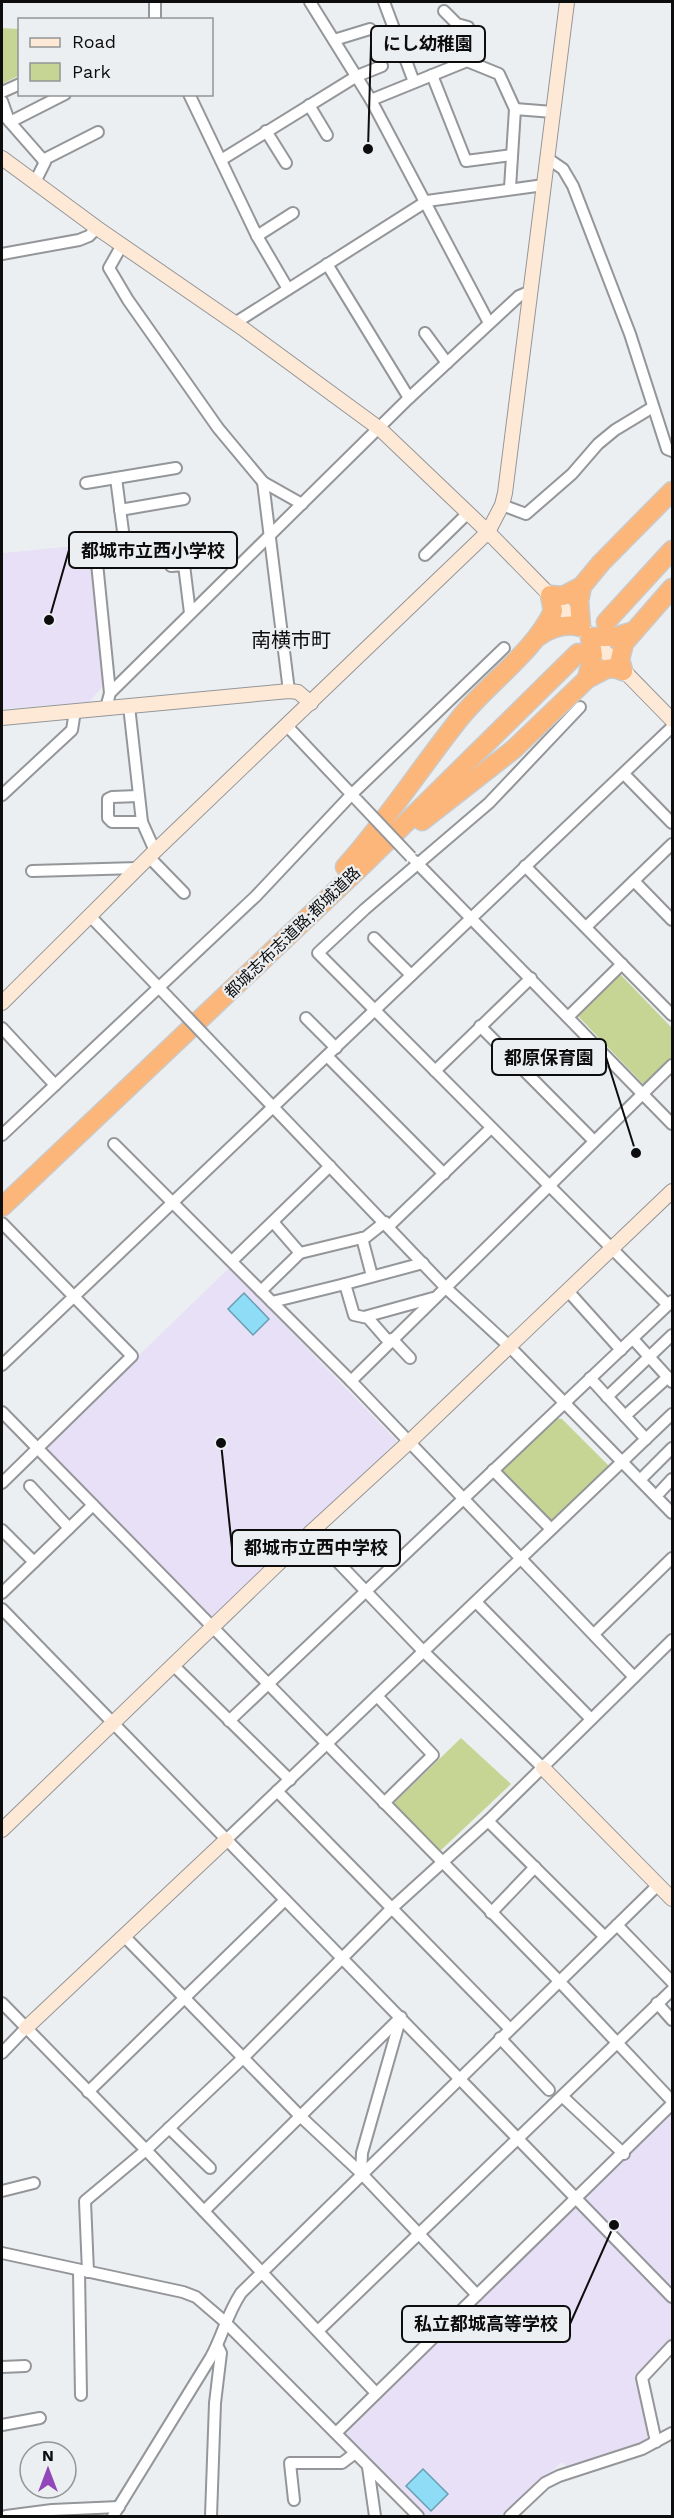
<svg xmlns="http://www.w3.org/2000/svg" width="674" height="2518" font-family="'Work Sans','Noto Sans JP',sans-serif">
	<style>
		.education { fill: #e7e0f6 }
		.green { fill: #c7d594 }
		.water { fill: #8fdcf7; stroke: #689eb1; stroke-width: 1.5 }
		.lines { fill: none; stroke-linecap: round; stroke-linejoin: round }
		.street-casing { stroke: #949699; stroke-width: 14 }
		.secondary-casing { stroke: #949699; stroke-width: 16 }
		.highway-casing { stroke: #cacaca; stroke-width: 21 }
		.street { stroke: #fff; stroke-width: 10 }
		.secondary { stroke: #fee9d7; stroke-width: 14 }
		.highway { stroke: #fcb67a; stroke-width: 18 }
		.street-bridge-casing { stroke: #949699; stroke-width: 14; stroke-linecap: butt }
		.street-bridge { stroke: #fff; stroke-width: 10 }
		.labels { text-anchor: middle; stroke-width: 4.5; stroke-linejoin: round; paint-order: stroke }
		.street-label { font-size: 16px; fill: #0d0d0e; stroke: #eceff1 }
		.quarter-label { font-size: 20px; fill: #0d0d0e; stroke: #eceff1 }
		.leader { fill: none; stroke: #0d0d0e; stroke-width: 2 }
		.callout-dot { fill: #0d0d0e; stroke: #eceff1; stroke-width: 2 }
		.callout { fill: #eceff1; stroke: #0d0d0e; stroke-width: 2 }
		.callout-label { font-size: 18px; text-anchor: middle; font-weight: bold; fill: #0d0d0e }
	</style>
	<rect width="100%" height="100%" fill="#eceff1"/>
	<g class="education">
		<polygon points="87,545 92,549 103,686 89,702 2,709 2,553"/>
		<polygon points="229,1268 397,1441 215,1616 209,1616 45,1448 45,1446"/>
		<polygon points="672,2111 672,2338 637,2373 650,2429 646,2440 638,2445 572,2466 566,2466 562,2462 502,2516 424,2516 341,2435"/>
	</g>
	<g class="green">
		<polygon points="2,28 19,29 20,75 2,84"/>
		<polygon points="620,974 672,1028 672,1060 645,1086 577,1015"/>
		<polygon points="555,1418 562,1419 610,1467 551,1525 499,1473"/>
		<polygon points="461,1738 511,1784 440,1851 394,1803"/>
	</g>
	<g class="water">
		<polygon points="244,1293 269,1319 253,1335 228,1309"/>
		<polygon points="423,2469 448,2494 431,2511 406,2486"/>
	</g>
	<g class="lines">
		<g class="street-casing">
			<g id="street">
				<polyline points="155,2 155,20"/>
				<polyline points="310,2 371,100 489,323"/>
				<polyline points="384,2 414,82"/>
				<polyline points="444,11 457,24 468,27 467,61"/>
				<polyline points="334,40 370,29"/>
				<polyline points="432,75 466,161 512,155"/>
				<polyline points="2,92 20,84"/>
				<polyline points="189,94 257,236 288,289"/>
				<polyline points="371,100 467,61 499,74 515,109 510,188"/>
				<polyline points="2,101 8,118"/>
				<polyline points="309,105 327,135"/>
				<polyline points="515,109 553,112"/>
				<polyline points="2,113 45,162 35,182"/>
				<polyline points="10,122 65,94"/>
				<polyline points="266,131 286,163"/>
				<polyline points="547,158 563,169 573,186 630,334 667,449 672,451"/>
				<polyline points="43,160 98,132"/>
				<polyline points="221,160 357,76 382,66"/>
				<polyline points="257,236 293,213"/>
				<polyline points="122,245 109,268 128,300 218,428 263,482 302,504"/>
				<polyline points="2,254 79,240 89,236 97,228"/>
				<polyline points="327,264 409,398"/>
				<polyline points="235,323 427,201 544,185"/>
				<polyline points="425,333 447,363"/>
				<polyline points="263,482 289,691"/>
				<polyline points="86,483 116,478"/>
				<polyline points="502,505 526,514 572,474 598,444 615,430 653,407"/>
				<polyline points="120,510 184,499"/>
				<polyline points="425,555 468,513"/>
				<polyline points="171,566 184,565 190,613"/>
				<polyline points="110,693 95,543 124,539 116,478 176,468"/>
				<polyline points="129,706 142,822 155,851"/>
				<polyline points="580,707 489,803 365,909 318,953 668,1305"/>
				<polyline points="106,708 110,693 409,398 519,296 531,291"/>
				<polyline points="287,726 355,798"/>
				<polyline points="624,774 672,823"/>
				<polyline points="2,795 72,730 75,711"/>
				<polyline points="138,796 112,797 108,799 108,818 112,822 142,822"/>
				<polyline points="149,857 184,893"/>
				<polyline points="415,861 672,1124"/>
				<polyline points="525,866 672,1015"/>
				<polyline points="32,871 138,868"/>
				<polyline points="634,881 672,920"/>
				<polyline points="90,916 167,996"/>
				<polyline points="586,927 672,844"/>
				<polyline points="374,938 411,975"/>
				<polyline points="568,1017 622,964"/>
				<polyline points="306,1018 336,1048"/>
				<polyline points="480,1026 594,1141"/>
				<polyline points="2,1028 55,1085"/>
				<polyline points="209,1040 446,1288 509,1346 672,1513"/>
				<polyline points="327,1056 444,1174"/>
				<polyline points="435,1071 531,978"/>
				<polyline points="2,1135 256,896 352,794 504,648"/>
				<polyline points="114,1144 351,1381 634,1677"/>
				<polyline points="2,1223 132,1356 2,1483"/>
				<polyline points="389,1226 491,1128"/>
				<polyline points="362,1238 372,1276"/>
				<polyline points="300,1253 366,1237 385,1222"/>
				<polyline points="232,1261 330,1166"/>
				<polyline points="261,1291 300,1253 273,1222"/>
				<polyline points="568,1291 621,1350"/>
				<polyline points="272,1302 345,1284"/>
				<polyline points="364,1317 433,1298"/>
				<polyline points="392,1339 410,1358"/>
				<polyline points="633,1339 672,1382"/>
				<polyline points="389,1342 368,1318 354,1315 345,1284 423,1263"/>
				<polyline points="2,1365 672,727"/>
				<polyline points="590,1378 646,1439"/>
				<polyline points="351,1381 672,1065"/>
				<polyline points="607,1397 672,1335"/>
				<polyline points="2,1412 559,1981 672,2101"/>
				<polyline points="625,1416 668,1377"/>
				<polyline points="493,1470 551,1529"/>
				<polyline points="644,1476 672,1448"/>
				<polyline points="30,1486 69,1528"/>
				<polyline points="660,1492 672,1479"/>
				<polyline points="2,1530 34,1562"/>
				<polyline points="310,1533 424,1652 543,1768"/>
				<polyline points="2,1593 93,1505"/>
				<polyline points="476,1602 591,1719"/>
				<polyline points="2,1609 672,2297"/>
				<polyline points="594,1634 672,1558"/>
				<polyline points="173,1665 290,1780"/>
				<polyline points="377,1696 433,1755 384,1803"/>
				<polyline points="229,1721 672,1301"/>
				<polyline points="277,1791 510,2029"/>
				<polyline points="488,1821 604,1936"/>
				<polyline points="226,1840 672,1414"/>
				<polyline points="491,1913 535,1867"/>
				<polyline points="617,1925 672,1982"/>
				<polyline points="124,1936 300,2116 361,2173 477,2295"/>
				<polyline points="2,2003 146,2150 376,2393"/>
				<polyline points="657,2003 672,2020"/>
				<polyline points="500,2038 549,2090"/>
				<polyline points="2,2053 26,2028"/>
				<polyline points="88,2092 285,1900"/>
				<polyline points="563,2097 624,2154"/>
				<polyline points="169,2128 210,2168"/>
				<polyline points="361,2173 362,2153 400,2020"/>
				<polyline points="2,2191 34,2183"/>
				<polyline points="204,2211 401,2017"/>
				<polyline points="2,2253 183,2292 196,2297 224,2321 418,2516"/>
				<polyline points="79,2270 81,2395"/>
				<polyline points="88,2272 85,2201 146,2150 244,2057 392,1908 488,1821 672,1640"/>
				<polyline points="318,2331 672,1990"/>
				<polyline points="2,2367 25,2366"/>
				<polyline points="2,2425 40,2418"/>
				<polyline points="336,2433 672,2104"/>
				<polyline points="656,2442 642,2378 672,2346"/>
				<polyline points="368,2467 375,2516"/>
				<polyline points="294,2500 290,2463 342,2463 354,2454"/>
				<polyline points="6,2516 52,2510 119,2507"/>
				<path d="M113,2516L211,2357C223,2335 226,2316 241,2293L658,1885"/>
				<polyline points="211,2516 215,2403 221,2353 217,2345"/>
				<polyline points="510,2516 545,2483 559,2476 642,2449 672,2433"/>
			</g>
		</g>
		<g class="secondary-casing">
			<g id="secondary">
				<polyline points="2,158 97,228 245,330 380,429 488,532 672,720"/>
				<polyline points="2,718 289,691 298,692 311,703"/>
				<polyline points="2,1003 155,851 488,532 502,505 505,493 567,2"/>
				<polyline points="543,1768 672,1899"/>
				<polyline points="2,1830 310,1533 408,1443 672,1191"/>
				<polyline points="26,2028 226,1840"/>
			</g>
		</g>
		<g class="highway-casing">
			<g id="highway">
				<polyline points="606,622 672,550"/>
				<path d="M539,636C552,627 565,623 581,627L579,601L582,586"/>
				<polyline points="623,671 620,659 624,643 672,588"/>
				<polyline points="587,679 593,655 590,637 614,637 634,631"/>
				<polyline points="422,821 514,749 587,679 606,669 614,668 623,671"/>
				<path d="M345,867C387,820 421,767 460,718C488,683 535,651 553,611L550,595L563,596L582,586L601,563L672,491"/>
				<polyline points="2,1207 363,865 578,653"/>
			</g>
		</g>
		<use href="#street" class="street"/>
		<use href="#secondary" class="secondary"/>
		<use href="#highway" class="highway"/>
		<g class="street-bridge-casing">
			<g id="street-bridge">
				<polyline points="357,800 411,857"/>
				<polyline points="167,996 209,1040"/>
			</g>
		</g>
		<use href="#street-bridge" class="street-bridge"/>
	</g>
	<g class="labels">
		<g class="street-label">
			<text transform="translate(292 932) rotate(-44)" y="6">都城志布志道路;都城道路</text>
		</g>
		<g class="quarter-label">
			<text x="291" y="647">南横市町</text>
		</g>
	</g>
	<path class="leader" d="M368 149L371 44M49 620L69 550M636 1153L606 1057M221 1443L232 1548M614 2225L570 2324"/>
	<g class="callout-dot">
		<circle cx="368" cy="149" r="6"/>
		<circle cx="49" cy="620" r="6"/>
		<circle cx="636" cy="1153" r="6"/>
		<circle cx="221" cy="1443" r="6"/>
		<circle cx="614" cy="2225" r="6"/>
	</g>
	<g class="callout">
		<rect x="371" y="26" width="114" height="36" rx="6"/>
		<rect x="69" y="532" width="168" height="36" rx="6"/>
		<rect x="492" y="1039" width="114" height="36" rx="6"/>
		<rect x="232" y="1530" width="168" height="36" rx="6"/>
		<rect x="402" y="2306" width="168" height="36" rx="6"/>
	</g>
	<g class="callout-label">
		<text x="428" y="50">にし幼稚園</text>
		<text x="153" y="557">都城市立西小学校</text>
		<text x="549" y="1064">都原保育園</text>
		<text x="316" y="1554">都城市立西中学校</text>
		<text x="486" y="2330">私立都城高等学校</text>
	</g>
	<rect width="674" height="2518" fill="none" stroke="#0d0d0e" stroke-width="6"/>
	<rect x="18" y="18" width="195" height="78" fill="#eceff1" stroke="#939596" stroke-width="1.5"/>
	<rect x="30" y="38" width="30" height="9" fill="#fee9d7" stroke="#939596" stroke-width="1.5"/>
	<text x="72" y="48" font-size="18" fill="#0d0d0e">Road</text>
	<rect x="30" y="63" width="30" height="18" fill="#c7d594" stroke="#939596" stroke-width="1.5"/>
	<text x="72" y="78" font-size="18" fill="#0d0d0e">Park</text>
	<g transform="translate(48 2470)"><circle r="28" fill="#eceff1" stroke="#939596" stroke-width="1.5"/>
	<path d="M0-4.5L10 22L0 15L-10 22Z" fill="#9147ba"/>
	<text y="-9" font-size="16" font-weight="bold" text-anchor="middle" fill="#0d0d0e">N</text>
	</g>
</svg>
